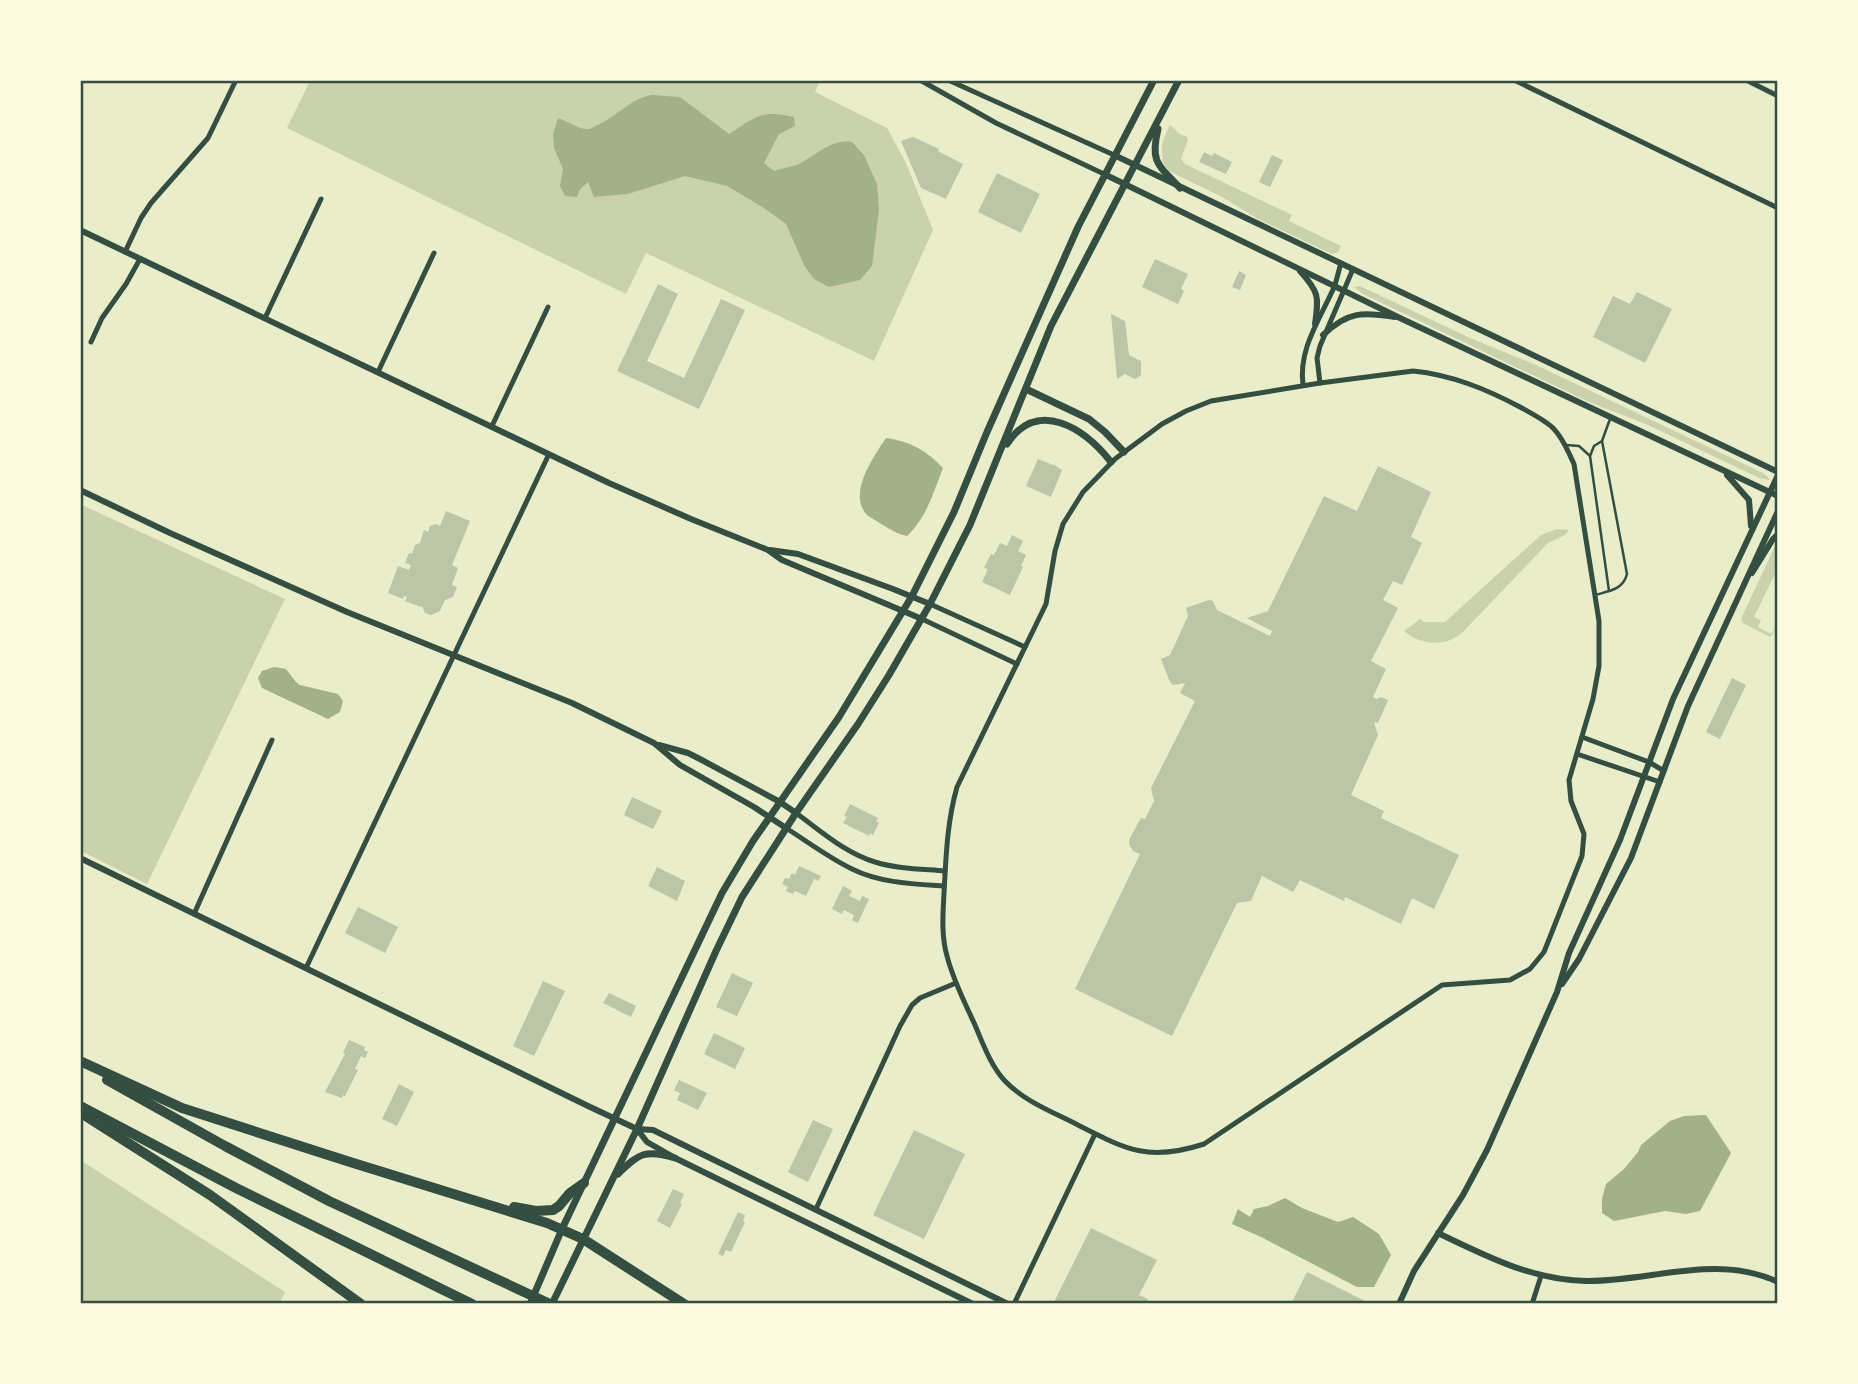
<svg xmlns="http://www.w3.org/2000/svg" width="1858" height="1384" font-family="Figtree,sans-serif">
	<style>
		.green { fill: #cad2ad }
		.water { fill: #a3b18a }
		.building { fill: #bcc5a7 }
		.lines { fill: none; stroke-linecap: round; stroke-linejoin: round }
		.service { stroke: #344e41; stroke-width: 2.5 }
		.minor { stroke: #344e41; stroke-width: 5 }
		.tertiary { stroke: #344e41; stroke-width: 6 }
		.secondary { stroke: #344e41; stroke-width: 7 }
		.motorway { stroke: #344e41; stroke-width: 10 }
		.neatline { fill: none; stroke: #344e41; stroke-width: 2.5 }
	</style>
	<rect width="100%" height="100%" fill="#e9edc9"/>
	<g class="green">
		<polygon points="310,81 820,81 815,92 887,128 906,163 933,230 874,361 646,253 626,294 287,128"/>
		<path d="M1170,125L1180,134L1187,137L1188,140L1181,159L1185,164L1292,215L1289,221L1341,246L1338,252L1332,254L1258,219L1222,197L1169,171L1162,162C1164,156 1161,152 1162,146C1163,138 1167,132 1170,125Z"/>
		<polygon points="1360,286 1470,338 1536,365 1763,473 1769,478 1769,480 1759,478 1648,425 1589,402 1363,294 1354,287"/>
		<polygon points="80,504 285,599 147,884 81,851"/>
		<path d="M1557,529L1569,530L1565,535L1548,543L1461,634C1456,637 1450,641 1444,642C1431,645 1413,640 1404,631L1420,619L1424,622H1445L1541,535Z"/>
		<polygon points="1777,544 1777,570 1754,617 1761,620 1758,627 1771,634 1775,628 1776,628 1772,635 1770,637 1743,623 1741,619 1775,546"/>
		<polygon points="80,1160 285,1292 280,1303 81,1303"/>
	</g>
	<g class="water">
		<path d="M652,95L680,97L729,134C756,117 761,109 794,117L795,126L779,134L764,163L774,171C783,168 793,167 801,163C818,154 832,139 852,142L864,155L877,184L879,210L872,266L860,280L829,287L814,279L805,267L786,224L764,208L727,186L685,176L628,194L594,197L588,182L580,189L577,197L565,196L560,186L563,169L554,148L553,134L558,118C568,121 579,130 589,129C593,128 596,125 600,124C618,115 632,98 652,95Z"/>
		<path d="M886,438C910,441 927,451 943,468C933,493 927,517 907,536C897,534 890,529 881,524C877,521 871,518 867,515C847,494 874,456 886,438Z"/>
		<polygon points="274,667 286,669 296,682 300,685 338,694 343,701 340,712 328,719 262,688 258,678 262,671"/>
		<polygon points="1706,1115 1731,1153 1700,1211 1686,1214 1665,1211 1614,1221 1602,1213 1602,1199 1606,1184 1624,1169 1638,1152 1641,1145 1670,1121 1684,1116"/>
		<polygon points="1285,1198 1302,1208 1338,1222 1353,1217 1379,1234 1391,1255 1374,1287 1357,1287 1261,1237 1232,1224 1238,1209 1250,1217 1254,1209 1268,1206"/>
	</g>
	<g class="building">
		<polygon points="913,137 939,149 938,151 963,164 946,199 921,188 901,141"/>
		<polygon points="1204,152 1212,156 1214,153 1232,162 1226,174 1199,162"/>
		<polygon points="1272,155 1283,160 1270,187 1259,182"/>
		<polygon points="997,173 1040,194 1021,233 978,212"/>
		<polygon points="1155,259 1188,274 1181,289 1184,291 1178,304 1142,287"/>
		<polygon points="1239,271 1246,275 1240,290 1232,287"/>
		<polygon points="658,284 678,294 647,361 684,378 721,299 745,310 699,409 617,371"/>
		<polygon points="1637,292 1672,309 1645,363 1593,337 1613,296 1630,304"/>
		<polygon points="1111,314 1125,321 1129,355 1141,361 1141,375 1135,379 1125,374 1117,379"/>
		<polygon points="1038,459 1053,465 1053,464 1062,470 1051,497 1026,486"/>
		<polygon points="1378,466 1431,492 1411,537 1422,543 1402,585 1393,581 1383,600 1398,608 1371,661 1386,669 1373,697 1377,699 1381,697 1388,700 1378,723 1374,722 1378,735 1351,795 1384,811 1381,818 1459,855 1434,909 1412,898 1401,924 1345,897 1344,901 1300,880 1293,892 1262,876 1251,901 1237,903 1172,1036 1075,989 1140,854 1133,851 1129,844 1130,838 1141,818 1145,819 1154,801 1151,788 1195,701 1180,693 1185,683 1173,685 1170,682 1161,659 1170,655 1188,616 1186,608 1209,600 1213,601 1217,610 1270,636 1272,631 1247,618 1268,611 1324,496 1357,511"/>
		<polygon points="446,511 470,521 452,565 458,568 452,585 457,587 453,597 445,600 440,611 431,615 425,613 422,606 421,607 405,601 407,597 404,596 403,599 388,593 398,566 409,570 411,565 405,563 409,553 412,554 415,545 420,543 424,530 428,532 430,526 436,524 440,526"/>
		<polygon points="1012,535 1023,541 1018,551 1026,555 1021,566 1023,567 1010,595 982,582 988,569 984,568 991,554 994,555 1000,543 1007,546"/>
		<polygon points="1732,678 1746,685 1720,739 1706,732"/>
		<polygon points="632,797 662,811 653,829 624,815"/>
		<polygon points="850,804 878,818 876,821 879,823 873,835 870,833 869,836 843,823 847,817 844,816"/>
		<polygon points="799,866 821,876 818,881 814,879 806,896 795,891 793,894 786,891 788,887 782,884 785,878 789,879 792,873 795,875"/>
		<polygon points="657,867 685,881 677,901 648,886"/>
		<polygon points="843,886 852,891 849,896 860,901 862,896 869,899 858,923 852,920 854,915 844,910 842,914 832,909"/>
		<polygon points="358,907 398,927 385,953 345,933"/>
		<polygon points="732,973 753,983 737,1016 716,1007"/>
		<polygon points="543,981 565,991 534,1056 513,1046"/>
		<polygon points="609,993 636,1006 631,1017 603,1003"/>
		<polygon points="714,1033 745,1048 735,1069 704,1054"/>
		<polygon points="349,1040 365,1047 364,1050 368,1052 365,1058 361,1056 355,1069 358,1070 345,1096 343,1095 342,1098 325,1092 345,1054 343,1053"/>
		<polygon points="679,1080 707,1093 698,1110 677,1100 680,1093 674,1090"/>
		<polygon points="399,1084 414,1092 397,1126 382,1119"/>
		<polygon points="813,1120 833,1129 808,1182 788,1172"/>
		<polygon points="914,1130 965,1154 924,1239 873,1215"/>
		<polygon points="673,1189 684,1194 680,1203 682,1204 670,1228 657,1221"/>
		<polygon points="738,1212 745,1215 743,1221 745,1222 731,1252 726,1250 723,1256 718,1254"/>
		<polygon points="1091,1228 1157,1260 1139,1295 1148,1299 1146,1304 1054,1302"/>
		<polygon points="1307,1272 1371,1304 1291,1304"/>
	</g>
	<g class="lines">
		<g class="service">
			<polyline points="1602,441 1594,446 1590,456 1609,591"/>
			<polyline points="1566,445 1579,446 1590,456"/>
			<path d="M1595,595C1609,591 1623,590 1627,574L1602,441L1610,419"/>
		</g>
		<g class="minor">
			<polyline points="920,80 996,123 1104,174"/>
			<polyline points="948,80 1114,155"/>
			<polyline points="1514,80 1778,208"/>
			<polyline points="1746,80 1778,96"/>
			<polyline points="125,252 141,218 151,203 208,138 236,80"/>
			<polyline points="265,318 321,199"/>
			<polyline points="91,342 102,318 126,284 140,259"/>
			<path d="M1413,371C1452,375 1486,389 1520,407C1531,413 1543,419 1552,427C1562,437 1568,451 1574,464L1599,621V666L1593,699L1569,780L1571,801L1584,834L1582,856L1544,952L1530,969L1510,980L1442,985L1204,1144C1149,1162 1127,1150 1078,1125C1053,1112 1025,1102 1005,1081C991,1066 983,1044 975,1025C965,1003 953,980 947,956C941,935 943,914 944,893C946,857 947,822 957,787L1046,604L1055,551L1063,524L1083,492L1115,459L1162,424L1186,411L1211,401L1320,383Z"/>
			<polyline points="378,372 434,253"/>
			<polyline points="1320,383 1317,358 1320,346 1353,269"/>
			<path d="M1303,385C1298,348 1321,318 1335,285C1337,278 1339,270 1341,263"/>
			<polyline points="492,426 548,307"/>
			<polyline points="930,604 1025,647"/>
			<polyline points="922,619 1017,664"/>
			<polyline points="1582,737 1649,762 1664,771"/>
			<polyline points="1577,754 1660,782"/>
			<path d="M796,813C821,831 845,853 875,862C897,869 922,869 945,871"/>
			<path d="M786,828C808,842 829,858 852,869C880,883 914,884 944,886"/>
			<polyline points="194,914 272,740"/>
			<polyline points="306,968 549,454"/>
			<polyline points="816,1209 900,1026 912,1005 920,998 956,983"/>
			<polyline points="1014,1304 1095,1134"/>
			<polyline points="1532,1304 1541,1276"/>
		</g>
		<g class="tertiary">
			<polyline points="1114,155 1778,472"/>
			<polyline points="1104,174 1402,319 1778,496"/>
			<polyline points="80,230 609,483 691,519 768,550 782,560 922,619"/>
			<path d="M1300,271C1319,292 1319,296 1315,324"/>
			<path d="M1323,335C1348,311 1363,312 1395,317"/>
			<polyline points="1727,475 1749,500 1751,526"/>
			<polyline points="80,490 170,533 347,612 572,703 654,743 680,765 754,807 786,828"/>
			<polyline points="770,550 798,554 893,589 930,604"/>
			<polyline points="1752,573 1773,539 1778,534"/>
			<polyline points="659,745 688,753 698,758 780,802 796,813"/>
			<polyline points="80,858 588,1106 637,1129 653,1130 1008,1304"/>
			<polyline points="1562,984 1579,959 1631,858 1688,706 1778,511"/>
			<polyline points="637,1129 647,1142 675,1158 973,1304"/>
			<path d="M1438,1233C1486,1256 1532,1280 1586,1281C1650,1282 1716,1253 1778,1282"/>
			<polyline points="1399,1304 1414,1271 1463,1195 1487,1150 1557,992 1569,953 1620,840 1673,699 1778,475"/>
		</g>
		<g class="secondary">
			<path d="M1158,129C1150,162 1158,165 1180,188"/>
			<polyline points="1026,389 1089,419 1105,432 1124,452"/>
			<path d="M1007,444C1038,397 1085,429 1111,462"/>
			<path d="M618,1174C639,1153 646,1149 675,1158"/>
			<polyline points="530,1304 562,1229 722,893 753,841 839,717 912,596 954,512 987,432 1078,227 1154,80"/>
			<polyline points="552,1304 637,1129 716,951 742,897 796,813 858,724 889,675 930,604 970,525 1051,326 1179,80"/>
		</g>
		<g class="motorway">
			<polyline points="80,1061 182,1108 350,1162 547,1223 583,1239 684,1304"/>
			<polyline points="107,1080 225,1146 329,1201 550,1304"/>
			<polyline points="80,1106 236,1188 472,1304"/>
			<polyline points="81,1113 210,1195 361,1304"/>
			<polyline points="514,1207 536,1211 553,1210 559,1206 570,1193 584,1183"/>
		</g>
	</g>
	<rect width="1858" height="1384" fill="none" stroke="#fefae0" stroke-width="164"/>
	<rect x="82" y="82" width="1694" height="1220" class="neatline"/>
</svg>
